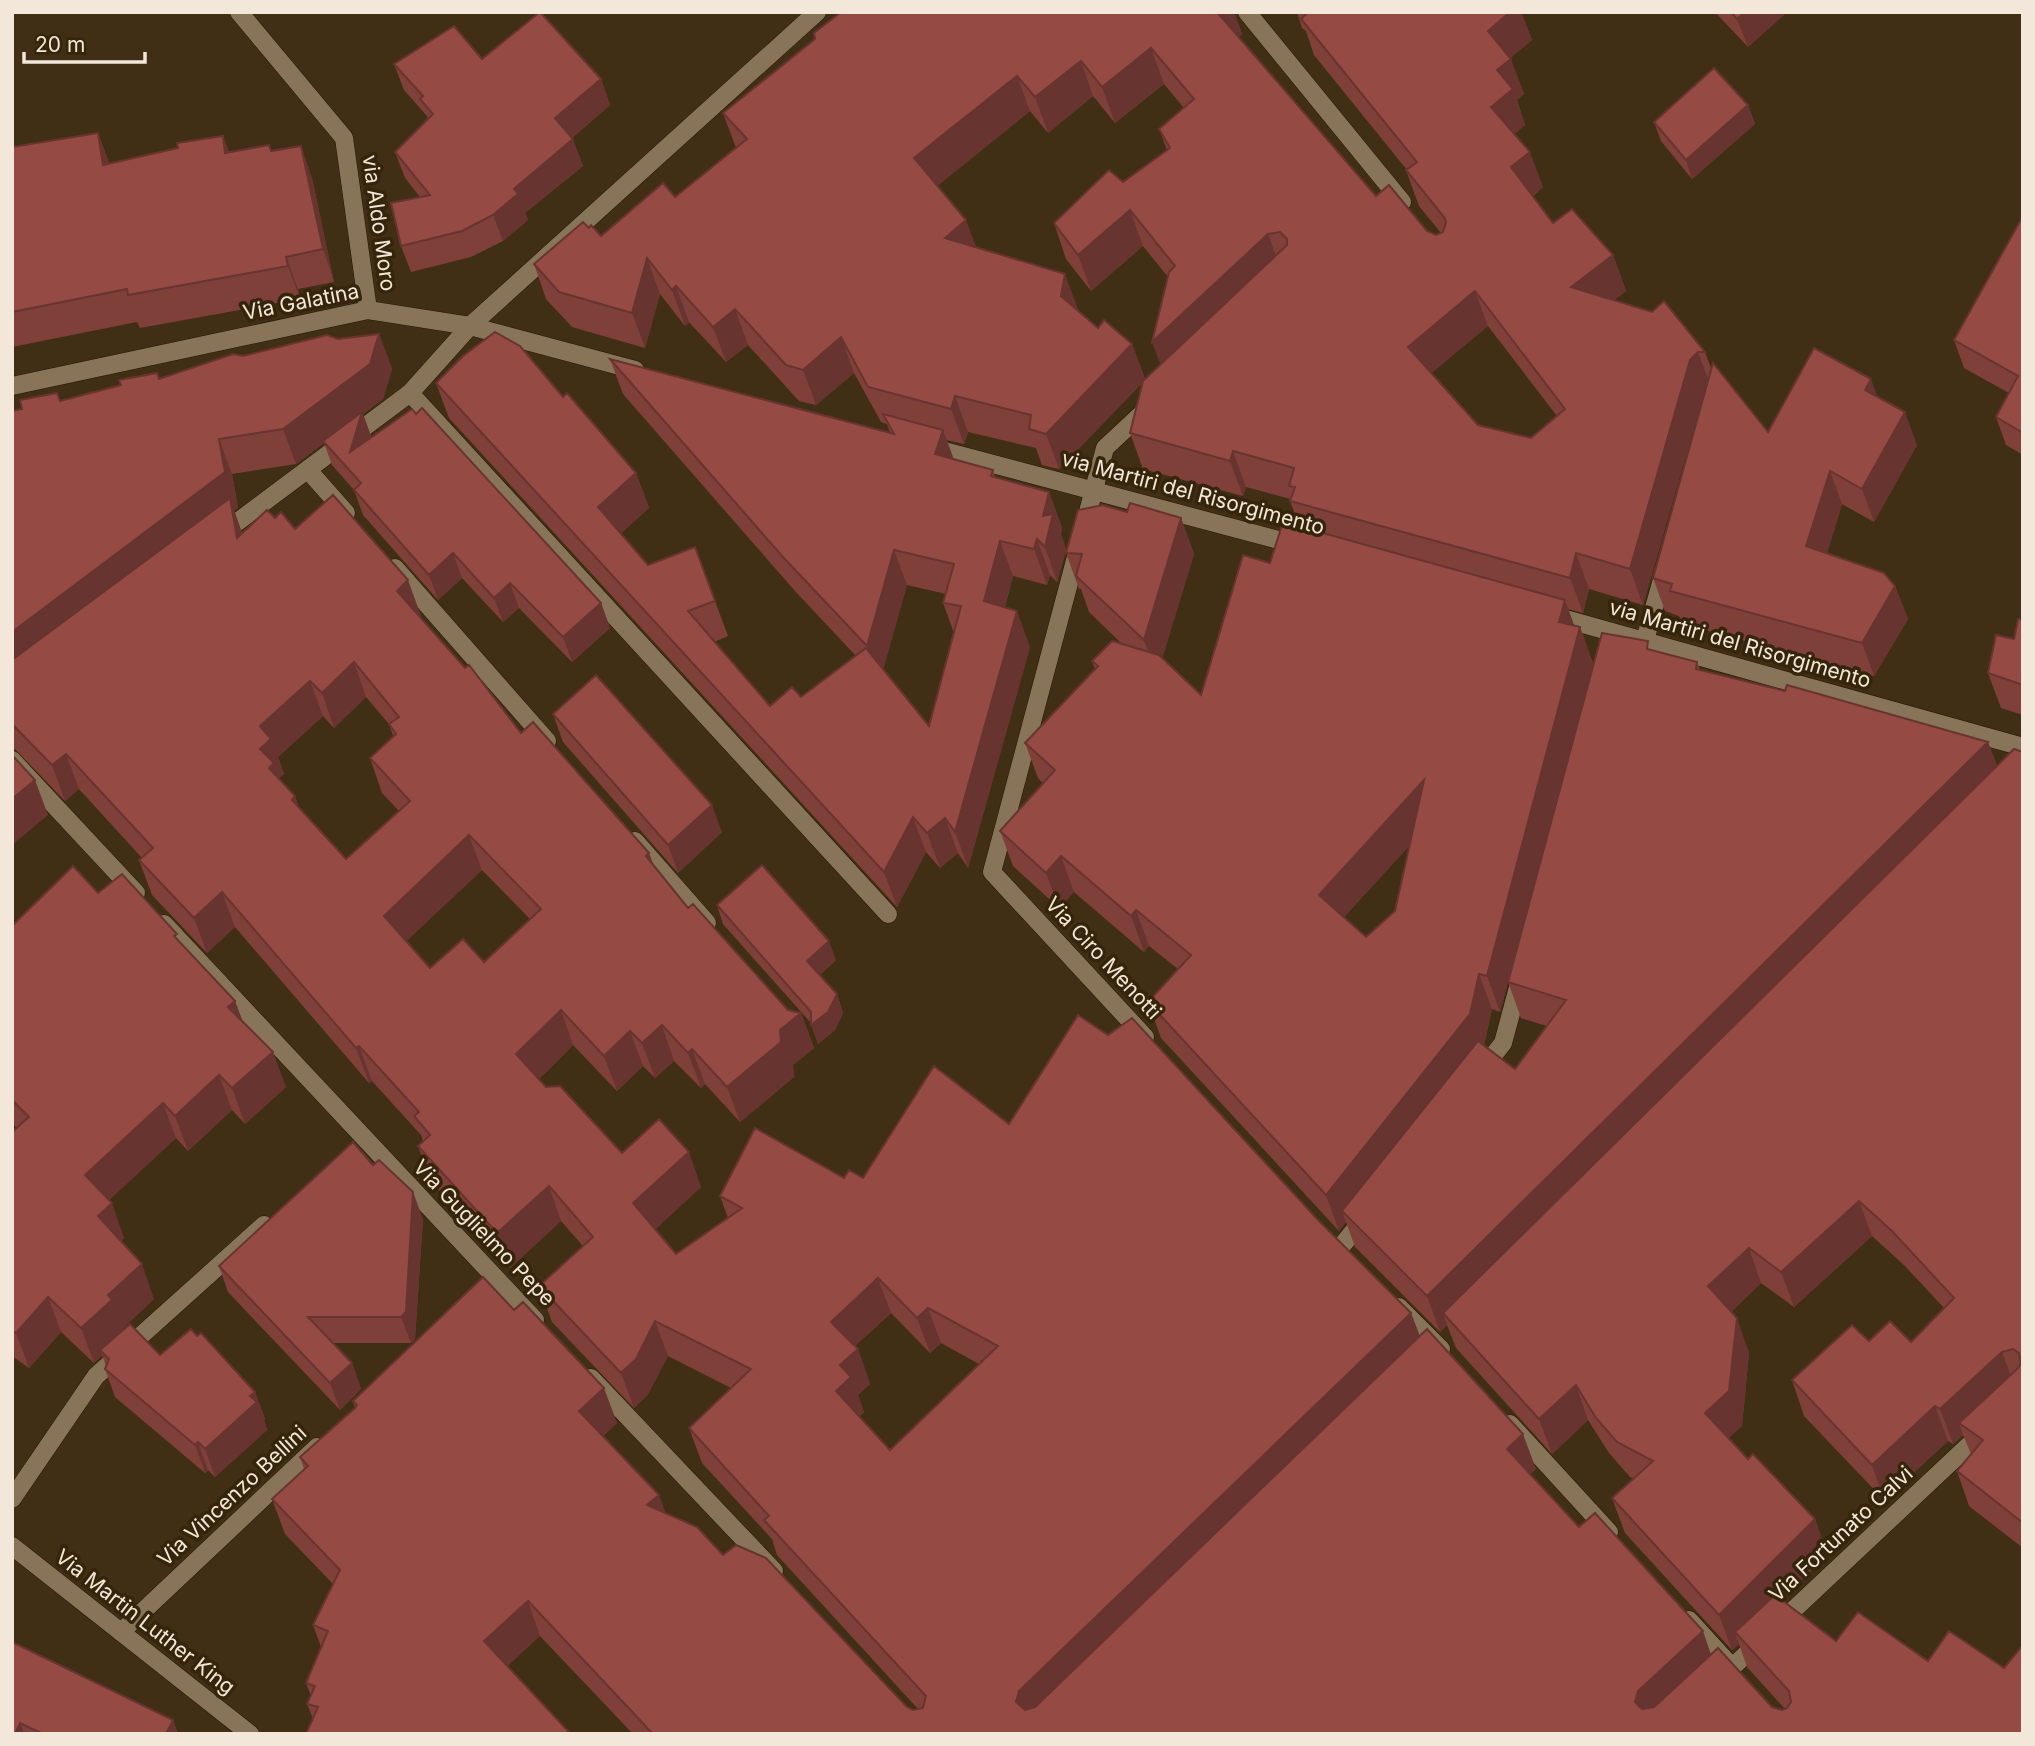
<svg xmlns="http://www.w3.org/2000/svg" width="2035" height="1746" font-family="Inter,sans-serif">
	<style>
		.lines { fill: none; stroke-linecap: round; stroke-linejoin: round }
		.minor-casing { stroke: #261700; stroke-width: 19 }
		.minor { stroke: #887559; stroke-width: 18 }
		.wall { fill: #80403a; fill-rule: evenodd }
		.shaded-wall { fill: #683430 }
		.building { fill: #954a44; stroke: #683430; stroke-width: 2; fill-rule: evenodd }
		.labels { text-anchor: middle; stroke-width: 7; stroke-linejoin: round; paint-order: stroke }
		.street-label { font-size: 21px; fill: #f2e7d8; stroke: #35250b }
	</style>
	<rect width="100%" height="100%" fill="#402f15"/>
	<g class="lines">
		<g class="minor-casing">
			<g id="minor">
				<polyline points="239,12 344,138 368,310"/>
				<polyline points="1247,12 1402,202"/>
				<polyline points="12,386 368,310 470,326 817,12"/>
				<polyline points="410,393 888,914"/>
				<polyline points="929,447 1301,546"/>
				<polyline points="308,470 346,513"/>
				<polyline points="220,535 410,393 470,326 635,370"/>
				<polyline points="395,568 547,741"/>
				<polyline points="1551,615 2023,747"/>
				<polyline points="1645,640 1665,569"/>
				<polyline points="12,760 136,893"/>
				<polyline points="635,841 707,923"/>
				<polyline points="164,924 535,1320"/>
				<polyline points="1145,1037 992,872 1105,448 1150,406"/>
				<polyline points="1481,1071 1503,1043 1520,980"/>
				<polyline points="1340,1248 1365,1217"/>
				<polyline points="1399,1307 1441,1349"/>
				<polyline points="591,1378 774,1571"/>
				<polyline points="1510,1424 1609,1532"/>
				<polyline points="12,1499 96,1376 264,1225"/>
				<polyline points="12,1546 250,1734"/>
				<polyline points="1689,1620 1732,1667"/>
				<polyline points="121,1632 317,1447"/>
				<polyline points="1724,1675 1984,1431"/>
			</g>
		</g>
		<use href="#minor" class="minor"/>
	</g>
	<g class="wall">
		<path d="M849,12H1234L1242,34L1238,37L1376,196L1427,231L1436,235L1441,233L1419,206L1406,170H1407L1314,55L1306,31L1302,28L1297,12H1521L1532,40L1510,58L1524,94L1517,100L1525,125L1514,134L1543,187L1533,196L1553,223L1613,255L1626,291L1614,300L1705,352L1711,368L1768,432L1878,397L1917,445L1874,522L1842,504L1827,553L1895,586L1908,619L1874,676L1683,624L1679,616L1665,611L1653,578L1704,394L1703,395L1643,605L1589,589L1583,613L1568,609L1574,626L1580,627L1593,663L1500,1012L1492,1009L1484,1045L1515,1069L1547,1026L1521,1018L1508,982L1651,650L1697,662L1700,670L1988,742L1997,766L2023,752V1548L1969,1506L1957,1471L1971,1454L1963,1435L1953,1444L1948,1441L1884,1500L1804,1416L1792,1380L1869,1341L1911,1342L1944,1308L1905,1266L1872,1236L1794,1307L1761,1283L1731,1312L1749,1353L1742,1426L1728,1438L1748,1459L1815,1519L1827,1554L1782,1600L1836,1641L2023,1734H633L540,1636L313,1719L307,1704L311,1696L306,1683L321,1647L313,1625L333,1584L285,1534L272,1499L304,1469L300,1457L355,1408L353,1401L617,1423L603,1436L666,1513L723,1555L907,1707L913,1710L918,1709L777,1555L772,1539L702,1463L689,1428L731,1388L668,1356L648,1394L634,1408L552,1322L539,1286L583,1246L561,1221L510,1268L431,1181L418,1146L423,1141L421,1135L372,1081L369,1083L235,927L207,953L152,895L139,860L142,858L79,789L65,801L15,749L12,750V411L22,409L57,393L60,401L159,378L243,356L338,339L379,334L392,369L383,399L363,414L371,436L601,603L610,628L572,662L519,608L503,622L462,578L438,600L363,515L354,490L332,465L324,443L296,464L232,474L238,508L234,510L242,533L275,518L295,529L421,616L420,617L521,733L654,866L688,908L788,1010L801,1013L814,1048L793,1065L794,1077L740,1122L705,1084L701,1088L674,1061L655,1078L643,1066L617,1091L573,1045L539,1079L546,1087L622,1153L701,1187L655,1229L676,1254L728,1218L720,1196L844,1178H863L1009,1124L1319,1221L1411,1313L1420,1336L1536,1469L1530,1474L1579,1527L1711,1654L1772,1707L1782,1710L1785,1709L1747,1667L1739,1644L1732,1650L1625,1533L1612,1498L1633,1479L1630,1477L1609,1453L1588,1420L1552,1454L1456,1348L1447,1325L1440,1332L1355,1247L1346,1222L1339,1231L1161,1038L1148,1002L1178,969L1149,946L1144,952L1074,892L1059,908L1013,866L1000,831L1043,783L1038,778L1025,743L1095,669L1092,661L1122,644L1089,612L1081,589H1079L1066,553L1127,512L1181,518L1194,554L1162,658L1201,695L1270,563L1300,527L1290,501L1291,499L1246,487L1243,496L1143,469L1130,433L1142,383L1059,469L1042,465L1036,448L968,432L964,444L947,440L954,460L993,470L995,477L1049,492L1062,528L1061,534L1066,550L1057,582L1050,575L1047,585L1013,576L1005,607L1030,647L968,868L958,853L940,868L926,852L897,907L449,418L436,383L563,397L636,473L649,508L621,533L648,565L695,547L728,636L714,642L770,706L801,697L856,656L795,591L623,394L610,359L890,433L887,424L881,422L854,373L816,405L799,401L748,345L726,362L689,322L685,326L660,294L645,348L572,327L546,299L534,264L589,228L601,236L675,197L736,148L723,113ZM1164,84L1184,108L1159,129L1167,150L1123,182L1054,223L1066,259L1091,291L1143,246L1168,277L1160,365L1145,379L1132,344L1098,328L1078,311V309L976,247L937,186L1030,111L1048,133L1093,96L1115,123ZM1488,326L1557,416L1531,438L1478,425L1431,373ZM907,585L946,594L943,603L954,633L929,726L883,669ZM366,697L389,724L393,736L370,758L382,793L399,811L346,859L299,808L295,796L280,780L279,778L284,774L278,757L323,716L334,728ZM1409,846L1395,911L1366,937L1344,917ZM482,870L530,919L484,962L430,968L406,941ZM891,1313L930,1353L941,1343L979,1364L890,1450L859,1417L864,1412L858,1395L870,1384L858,1349L855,1346Z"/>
		<polygon points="1715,12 1787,12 1748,47"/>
		<polygon points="482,59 601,79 610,105 572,138 583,166 525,213 528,220 503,241 471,257 411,272 401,246 420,197 405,178 395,152 428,119 427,116 404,90 394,64"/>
		<polygon points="1748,105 1755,124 1692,179 1661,141 1654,122"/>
		<polygon points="98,133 109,163 178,148 223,136 229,152 272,151 312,178 334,282 298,289 300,299 140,328 137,322 12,347 12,147"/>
		<polygon points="2023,216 2023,455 2006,445 1996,417 2009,393 1964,368 1954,340"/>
		<polygon points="2023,620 2023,715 2001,708 1988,673 2014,639"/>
		<polygon points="553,714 722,832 678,873 563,742"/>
		<polygon points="98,893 181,943 235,1001 242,1020 286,1087 245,1124 232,1110 188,1151 176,1138 109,1200 124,1238 121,1241 154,1299 122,1329 123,1330 160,1355 255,1392 265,1419 264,1420 267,1430 215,1477 208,1470 205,1473 115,1397 105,1369 106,1366 102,1355 94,1363 61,1332 29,1368 12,1356 12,1132 17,1128 12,1123 12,926"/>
		<polygon points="717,905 836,960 820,975 837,994 843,1013 835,1030 818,1044 811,1023 723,924"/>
		<polygon points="423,1219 415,1339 411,1343 333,1343 352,1363 361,1389 340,1410 228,1292 219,1266"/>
		<polygon points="12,1642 173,1720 178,1734 12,1734"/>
	</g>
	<g class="shaded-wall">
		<polygon points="1216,12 1234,12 1242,34 1228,46"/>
		<polygon points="1510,12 1521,12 1532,40 1501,66 1488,31"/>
		<polygon points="1745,12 1787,12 1748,47 1737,19"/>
		<polygon points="1151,48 1164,84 1115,123 1102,87"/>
		<polygon points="1511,59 1524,94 1517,100 1525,125 1504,143 1491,107 1497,70"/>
		<polygon points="1081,61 1093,96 1048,133 1035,97"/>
		<polygon points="1017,76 1030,111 927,194 914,158"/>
		<polygon points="601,79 610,105 564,144 555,118"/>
		<polygon points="1748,105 1755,124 1692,179 1686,160"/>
		<polygon points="98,133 110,166 103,165"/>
		<polygon points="223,136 235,168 225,153"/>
		<polygon points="573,139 583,166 525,213 528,220 503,241 493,215 514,189"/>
		<polygon points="301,146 312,178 334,282 323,249"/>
		<polygon points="1530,152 1543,187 1524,202 1511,167"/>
		<polygon points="1130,210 1143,246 1091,291 1078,255"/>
		<polygon points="966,220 979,255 945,238"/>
		<polygon points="1268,234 1281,270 1165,377 1152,342"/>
		<polygon points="1613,255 1626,291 1584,323 1571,287"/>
		<polygon points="286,257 298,289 300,299 288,266"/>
		<polygon points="647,258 660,294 645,348 632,313"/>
		<polygon points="1065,274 1078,309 1074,332 1061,296"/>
		<polygon points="676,286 689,322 685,326 672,290"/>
		<polygon points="1475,291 1488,326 1421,382 1408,347"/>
		<polygon points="735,309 748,345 726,362 713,327"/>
		<polygon points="379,334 392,369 383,399 363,414 371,436 350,452 323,441 324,443 296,464 283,429"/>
		<polygon points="841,337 854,373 816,405 803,370"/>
		<polygon points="1132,344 1145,380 1059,469 1046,434"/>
		<polygon points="1698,352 1711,387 1703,395 1643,605 1630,569 1690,360"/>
		<polygon points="1871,379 1883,412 1865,390"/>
		<polygon points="955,396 968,432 964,444 951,409"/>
		<polygon points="1905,412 1917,445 1874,522 1862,489"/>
		<polygon points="943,430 956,466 935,454"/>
		<polygon points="219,439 232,474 238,508 234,510 242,533 250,573 12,677 12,632"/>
		<polygon points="1233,451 1246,487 1243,496 1230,461"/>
		<polygon points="1830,471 1842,504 1819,580 1806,546"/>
		<polygon points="636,473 649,508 611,542 598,507"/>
		<polygon points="1049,492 1062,528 1061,534 1066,550 1057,582 1045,547 1043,516"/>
		<polygon points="1181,518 1194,554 1157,676 1144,640"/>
		<polygon points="1037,539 1050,575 1047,585 1034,549"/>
		<polygon points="1000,541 1013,576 997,636 984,601"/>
		<polygon points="894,550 907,585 880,681 867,646"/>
		<polygon points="453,553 462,578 438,600 429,575"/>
		<polygon points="1576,553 1589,589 1583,613 1570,578"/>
		<polygon points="408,580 421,616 410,626 397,591"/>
		<polygon points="510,583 519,608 503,622 494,598"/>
		<polygon points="1895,586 1908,619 1874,676 1862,643"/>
		<polygon points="1565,600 1578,636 1580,627 1593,663 1500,1012 1487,976"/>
		<polygon points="601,603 610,628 572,662 563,637"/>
		<polygon points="1017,611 1030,647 968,868 955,832"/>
		<polygon points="354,662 366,697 334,728 322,693"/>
		<polygon points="310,681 323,716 278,757 284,774 279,778 287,798 273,784 260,749 260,726"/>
		<polygon points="1988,742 2001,778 1443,1313 1447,1325 1440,1332 1427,1296"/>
		<polygon points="66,754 79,789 65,801 52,765"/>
		<polygon points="35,780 48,815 12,845 12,799"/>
		<polygon points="1424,780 1437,816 1332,930 1319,895"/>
		<polygon points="295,796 308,831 292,800"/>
		<polygon points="712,805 722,832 678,873 668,845"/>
		<polygon points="913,817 926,852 897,907 884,872"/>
		<polygon points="945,818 958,853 940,868 927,833"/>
		<polygon points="469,835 482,870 396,951 384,916"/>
		<polygon points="649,853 662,888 646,856"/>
		<polygon points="1061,856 1074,892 1059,908 1046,873"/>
		<polygon points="222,892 235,927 207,953 194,918"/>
		<polygon points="1136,910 1149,946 1144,952 1131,916"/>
		<polygon points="829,941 836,960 814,980 807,961"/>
		<polygon points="1479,974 1492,1009 1483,1050 1342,1211 1346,1222 1339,1231 1326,1195"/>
		<polygon points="837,994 843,1013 835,1030 818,1044 811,1025"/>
		<polygon points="235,1001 248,1036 228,1007"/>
		<polygon points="561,1010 573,1045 529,1089 516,1054"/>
		<polygon points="801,1013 814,1048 793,1065 794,1077 740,1122 727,1087 780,1030"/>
		<polygon points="662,1025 674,1061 655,1078 642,1043"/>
		<polygon points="630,1031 643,1066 617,1091 604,1056"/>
		<polygon points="359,1046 372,1081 369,1083 356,1048"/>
		<polygon points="692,1049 705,1084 701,1088 688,1053"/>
		<polygon points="273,1052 286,1087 245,1124 232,1088"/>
		<polygon points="219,1075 232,1110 188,1151 175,1116"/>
		<polygon points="163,1103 176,1138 98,1210 85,1175"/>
		<polygon points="689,1152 701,1187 646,1238 633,1203"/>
		<polygon points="549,1186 561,1221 510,1268 497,1233"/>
		<polygon points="413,1192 423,1219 415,1339 411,1343 401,1317"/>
		<polygon points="1859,1201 1872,1236 1794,1307 1781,1272"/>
		<polygon points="112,1203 124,1238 111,1251 98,1216"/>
		<polygon points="1749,1248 1761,1283 1721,1322 1708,1286"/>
		<polygon points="142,1264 154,1299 122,1329 125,1335 100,1350 102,1355 94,1363 81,1328 108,1295"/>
		<polygon points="878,1278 891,1313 843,1357 831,1322"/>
		<polygon points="48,1297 61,1332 29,1368 16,1333"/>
		<polygon points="928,1308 941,1343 930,1353 917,1318"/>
		<polygon points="1411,1313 1424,1348 1032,1726 1016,1702 1019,1691"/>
		<polygon points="1737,1318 1749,1353 1742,1426 1718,1448 1705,1413"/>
		<polygon points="655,1321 668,1356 648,1394 634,1408 621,1373"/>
		<polygon points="858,1349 870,1384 858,1395 864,1412 849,1426 836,1391 840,1365"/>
		<polygon points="2002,1352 2015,1387 1959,1423 1963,1435 1953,1444 1940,1409"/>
		<polygon points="352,1363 361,1389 340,1410 330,1383"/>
		<polygon points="1576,1385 1588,1420 1552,1454 1539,1419"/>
		<polygon points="604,1388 617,1423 592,1446 579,1411"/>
		<polygon points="255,1392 265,1419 264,1420 267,1430 215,1477 205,1449 250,1396"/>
		<polygon points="1935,1406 1948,1441 1884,1500 1872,1465"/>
		<polygon points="1523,1434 1536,1469 1520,1484 1507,1449"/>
		<polygon points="198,1442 208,1470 205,1473 195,1445"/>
		<polygon points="659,1495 672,1530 647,1505"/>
		<polygon points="1815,1519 1827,1554 1742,1640 1735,1632 1739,1644 1732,1650 1719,1615"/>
		<polygon points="528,1601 540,1636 497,1676 484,1641"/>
		<polygon points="1703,1631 1715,1666 1651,1726 1635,1702 1638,1691"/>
		<polygon points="173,1720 178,1734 166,1734"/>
		<polygon points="20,1723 24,1734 15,1734"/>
	</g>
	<g class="building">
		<polygon points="540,12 601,79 555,118 573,139 514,189 518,194 493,215 462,231 401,246 391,203 430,195 395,152 433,114 420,99 423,96 394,64 454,26 482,59"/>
		<path d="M841,12H1217L1376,196L1389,185L1427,231L1436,235L1443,232L1446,222L1444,217L1406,170L1417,162L1301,19L1308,12H1510L1488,31L1511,59L1497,70L1513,89L1491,107L1530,152L1511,167L1553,223L1572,209L1613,255L1571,287L1652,312L1664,301L1705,352H1698L1690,360L1630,569L1576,553L1570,578L1290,501L1295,487L1289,486L1294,468L1233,451L1230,461L1130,433L1143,381L1287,245V239L1280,232L1268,234L1152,342L1169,272L1175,266L1130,210L1078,255L1054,223L1109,170L1123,182L1170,148L1159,129L1194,99L1151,48L1102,87L1081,61L1035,97L1017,76L914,158L966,220L945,238L1065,274L1061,296L1098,328L1104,320L1132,344L1046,434L1029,429L1031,415L955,396L951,409L868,387L841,337L803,370L786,365L735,309L713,327L676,286L672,290L647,258L632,313L559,292L534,264L583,222L589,228L591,225L601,236L663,183L675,197L747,139L723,113L815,39L814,33ZM1475,291L1565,409L1531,438L1478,425L1408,347Z"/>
		<polygon points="1731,12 1745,12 1737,19"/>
		<polygon points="1714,68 1748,105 1686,160 1654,122"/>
		<polygon points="98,133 103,165 178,148 177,143 223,136 225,153 269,145 271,151 301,146 323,249 286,257 288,266 128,295 127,289 12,312 12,147"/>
		<polygon points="2023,216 2023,433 1996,417 2018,376 1954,340"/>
		<polygon points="495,332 520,346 563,397 567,393 636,473 598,507 648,565 695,547 715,601 688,611 770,706 792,687 801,697 866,648 929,726 961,606 943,603 954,564 894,550 867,646 782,556 610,359 894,434 883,414 943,430 935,454 993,470 991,476 1049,492 1043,516 1053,514 1045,547 1037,539 1034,549 1000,541 984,601 1017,611 955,832 945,818 927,833 913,817 884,872 436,383 463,356"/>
		<polygon points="379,334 370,364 283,429 219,439 225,472 12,632 12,411 22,409 20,400 57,393 60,401 121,385 119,380 157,373 159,379 233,354 243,356 327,335 338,339"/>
		<polygon points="1814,348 1871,379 1865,390 1905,412 1862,489 1830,471 1806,546 1884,573 1895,586 1862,643 1670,591 1672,584 1653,578 1713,363 1768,432"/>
		<polygon points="422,408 601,603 563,637 510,583 494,598 453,553 429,575 354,490 361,483 323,441 362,412 350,452 412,409 416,414"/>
		<path d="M333,495L408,580L397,591L465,668L469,665L521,733L533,722L649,853L646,856L688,908L693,904L788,1010L801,1013L780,1030L781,1042L727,1087L692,1049L688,1053L662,1025L642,1043L630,1031L604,1056L561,1010L516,1054L546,1087L560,1086L622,1153L659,1119L689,1152L633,1203L676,1254L742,1208L720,1196L755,1128L844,1178L849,1170L863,1178L934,1066L1009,1124L1078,1015L1108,1035L1132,1018L1319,1221L1411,1313L1019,1691L1016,1702L1025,1710L1035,1707L1427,1329L1523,1434L1507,1449L1579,1527L1595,1513L1703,1631L1638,1691L1635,1702L1642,1709L1654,1707L1718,1648L1772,1707L1782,1710L1787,1708L1791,1702L1789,1691L1735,1632L1775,1595L1836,1641L1858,1612L1928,1661L1949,1631L2004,1668L2023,1645V1734H653L528,1601L484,1641L568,1731L566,1734H306L318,1707L307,1704L315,1686L306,1683L328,1631L313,1625L340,1570L272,1499L308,1466L300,1457L355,1408L357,1405L353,1401L483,1277L514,1310L523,1302L604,1388L579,1411L659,1495L647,1505L697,1527L723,1555L736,1545L766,1558L907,1707L913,1710L923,1708L926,1696L764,1520L769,1516L689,1428L751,1369L655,1321L636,1359L621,1373L539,1286L593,1237L549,1186L497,1233L418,1146L430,1135L414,1116L419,1112L359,1046L356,1048L222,892L194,918L139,860L153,848L66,754L52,765L12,724V660L230,498L237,538L267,510L275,518L281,512L295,529ZM354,662L399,717L389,724L396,734L370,758L410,801L346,859L292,800L295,796L269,768L274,763L260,749L271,739L260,726L310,681L322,693ZM469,835L541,909L484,962L463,939L430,968L384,916ZM878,1278L917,1318L928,1308L998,1346L890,1450L836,1391L851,1377L840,1365L858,1349L831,1322Z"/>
		<polygon points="1130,503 1181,518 1144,640 1076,576 1082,554 1066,553 1078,510 1103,505 1127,512"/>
		<path d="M1283,522L1565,600L1559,622L1580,627L1487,976L1479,974L1470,1014L1326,1195L1148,1002L1191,955L1136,910L1131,916L1061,856L1046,873L1000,831L1055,770L1025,743L1098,666L1092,661L1112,641L1159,655L1201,695L1243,555L1270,563ZM1424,780L1395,911L1366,937L1319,895Z"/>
		<polygon points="2018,619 2023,620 2023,685 1988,673 1996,635 2014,639"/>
		<polygon points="1602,633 1648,641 1647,649 1697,662 1696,669 1785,691 1787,685 1988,742 1427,1296 1342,1211 1478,1041 1515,1069 1566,1000 1508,982"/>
		<polygon points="596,675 712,805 668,845 553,714"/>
		<polygon points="2014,749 2023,752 2023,1523 1957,1471 1983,1440 1959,1423 2018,1368 2021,1363 2019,1353 2013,1349 2002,1352 1940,1409 1935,1406 1872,1465 1792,1380 1852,1325 1869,1341 1890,1321 1911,1342 1954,1298 1892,1231 1859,1201 1781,1272 1749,1248 1708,1286 1737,1318 1729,1391 1705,1413 1748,1459 1753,1454 1815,1519 1719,1615 1612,1498 1653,1461 1617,1442 1596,1418 1576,1385 1539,1419 1443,1313"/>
		<polygon points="12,755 35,780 12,799"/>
		<polygon points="762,865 829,941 807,961 837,994 828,1012 811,1025 811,1012 717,905"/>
		<polygon points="73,866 98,893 122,874 177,934 174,936 235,1001 228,1007 273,1052 232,1088 219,1075 175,1116 163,1103 85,1175 112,1203 98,1216 142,1264 108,1295 112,1300 81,1328 48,1297 16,1333 12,1330 12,1132 29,1117 12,1100 12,926"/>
		<polygon points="353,1142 373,1165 379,1160 413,1192 406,1312 401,1317 308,1317 352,1363 330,1383 219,1266"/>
		<polygon points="130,1324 160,1355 191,1329 197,1336 201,1333 255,1392 250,1396 257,1402 205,1449 198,1442 195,1445 105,1369 109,1359 100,1350"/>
		<polygon points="12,1642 173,1720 166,1734 43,1734 20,1723 15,1734 12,1734"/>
	</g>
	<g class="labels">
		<g class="street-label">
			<text transform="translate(379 223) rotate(82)" y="7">via Aldo Moro</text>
			<text transform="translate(301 302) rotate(-11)" y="7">Via Galatina</text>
			<text transform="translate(1193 493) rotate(15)" y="7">via Martiri del Risorgimento</text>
			<text transform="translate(1740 644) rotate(16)" y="7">via Martiri del Risorgimento</text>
			<text transform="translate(1103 958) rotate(47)" y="7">Via Ciro Menotti</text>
			<text transform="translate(484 1233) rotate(46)" y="7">Via Guglielmo Pepe</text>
			<text transform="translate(232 1496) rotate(-43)" y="7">Via Vincenzo Bellini</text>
			<text transform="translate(1841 1534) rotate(-43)" y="7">Via Fortunato Calvi</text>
			<text transform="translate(145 1622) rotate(38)" y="7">Via Martin Luther King</text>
		</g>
	</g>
	<rect width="2035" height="1746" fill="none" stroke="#f2e7d8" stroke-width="28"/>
	<path d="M24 52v10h121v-10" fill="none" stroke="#f2e7d8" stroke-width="3.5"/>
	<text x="35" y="52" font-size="21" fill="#f2e7d8" stroke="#35250b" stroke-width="5" paint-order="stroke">20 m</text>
</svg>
